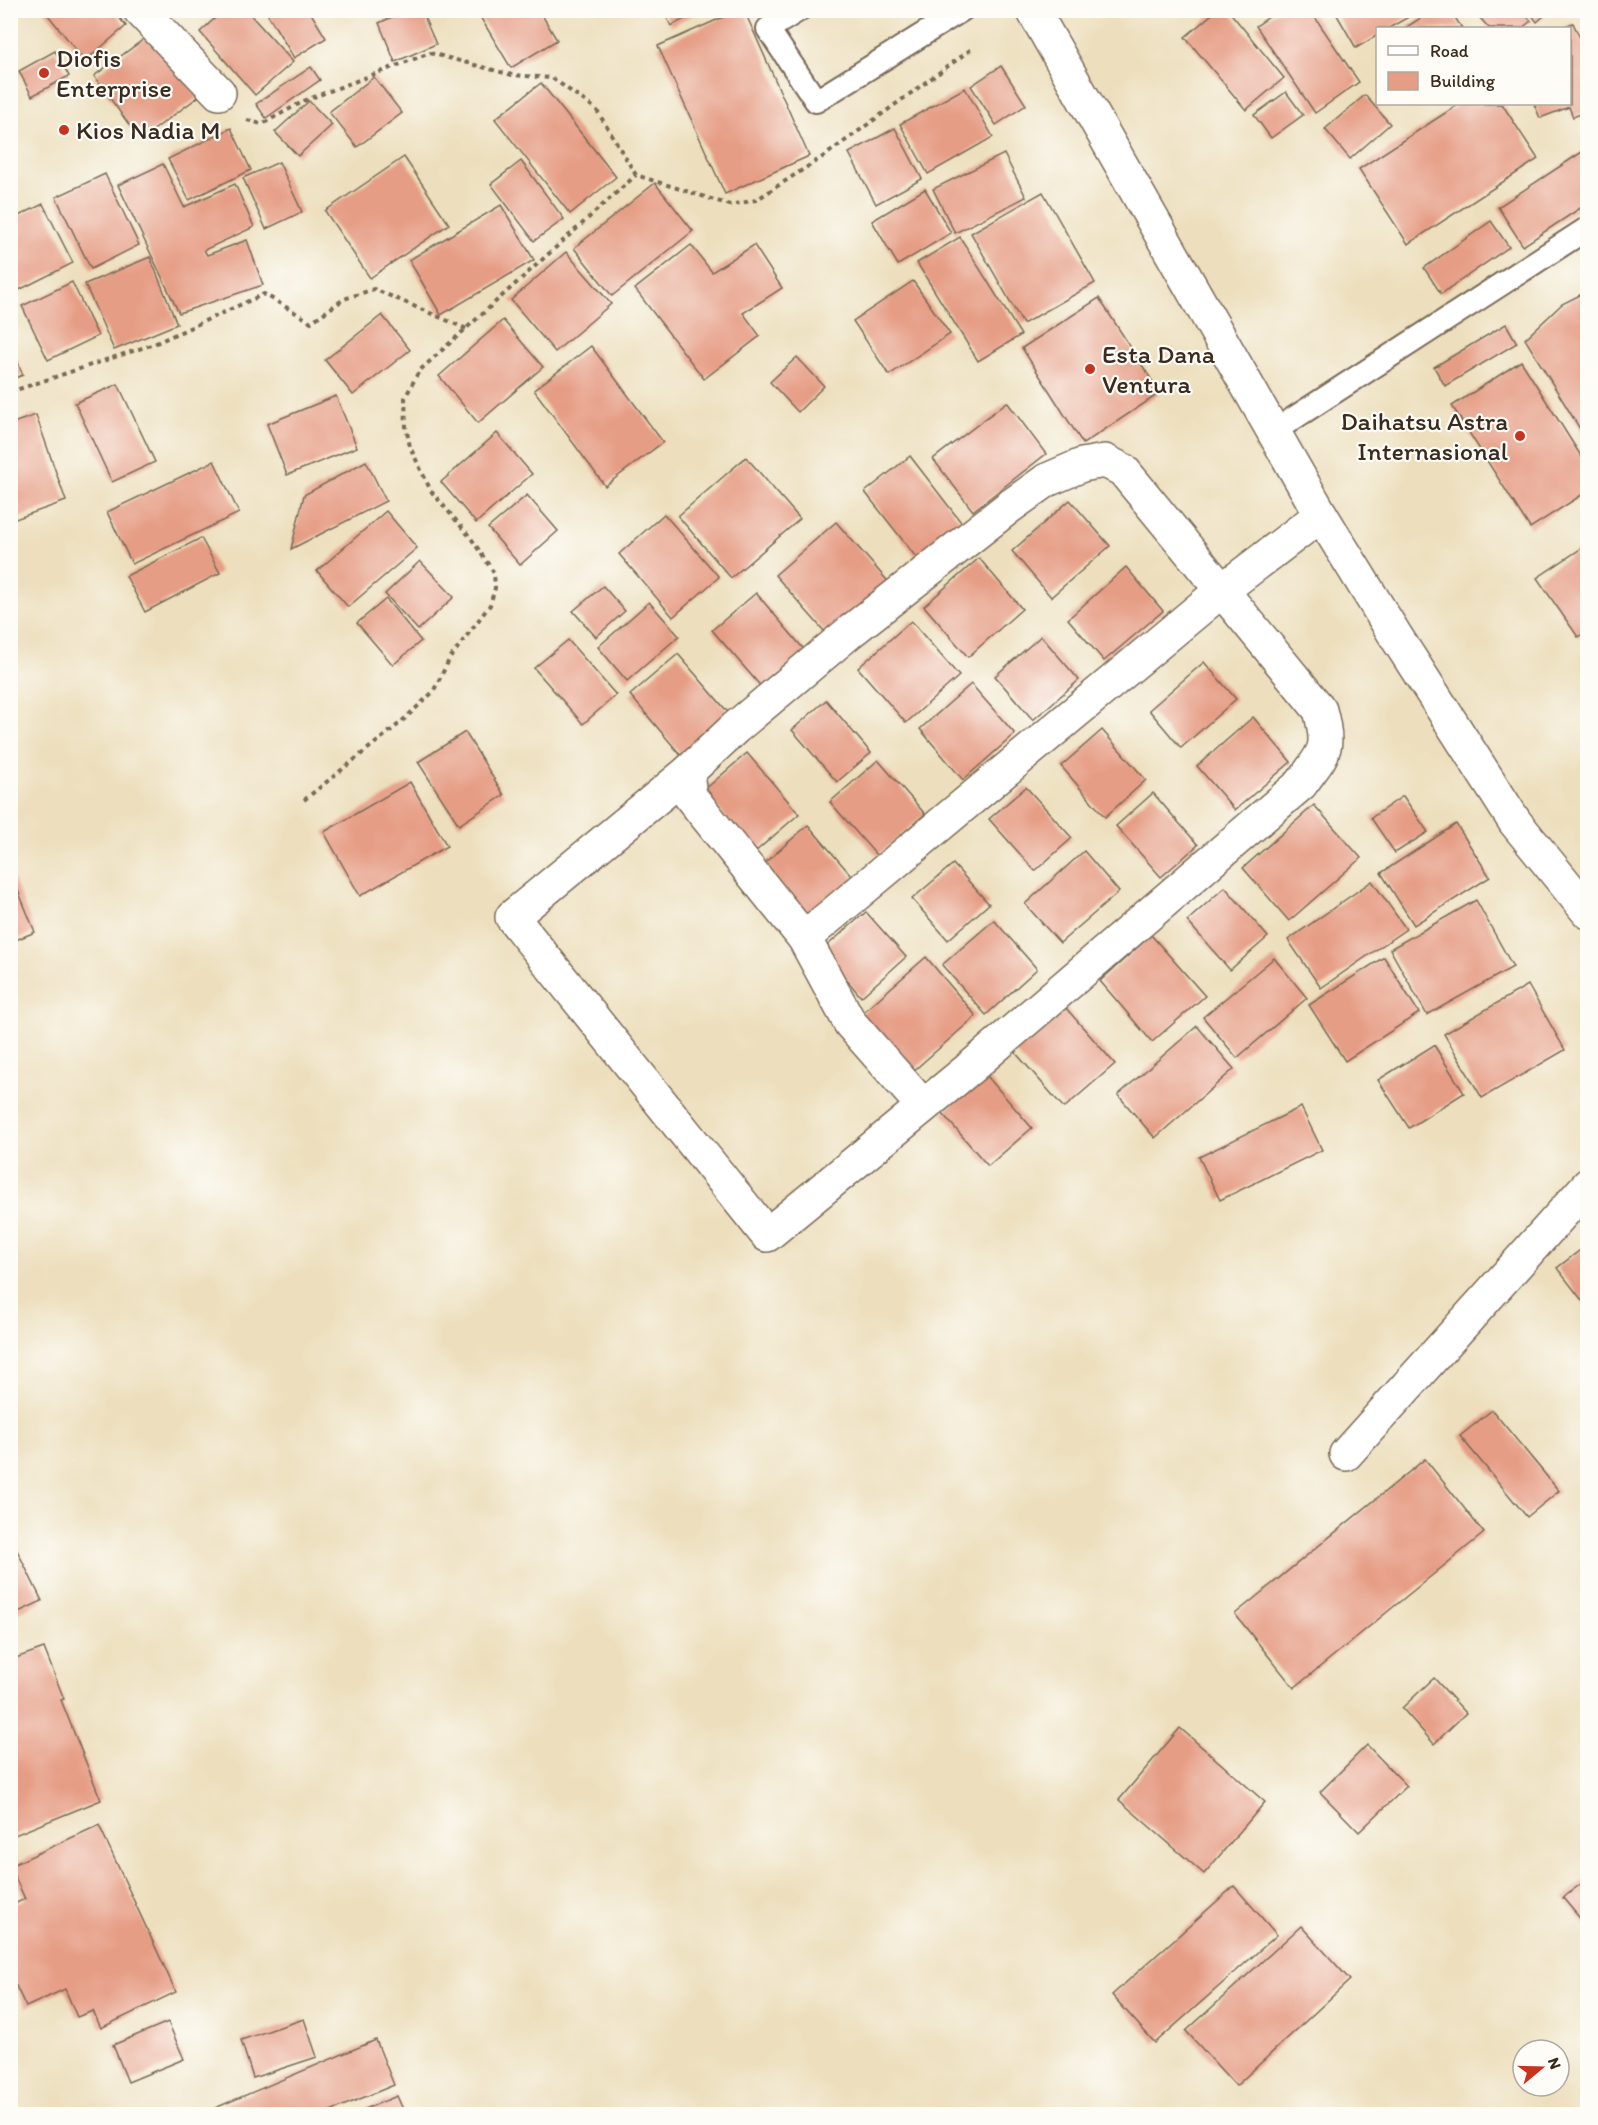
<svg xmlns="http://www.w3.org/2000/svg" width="1598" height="2125" font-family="Itim,sans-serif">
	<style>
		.building { fill: #e69d85 }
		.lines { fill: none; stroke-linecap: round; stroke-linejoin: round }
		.lane-casing { stroke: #796956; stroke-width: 26 }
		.street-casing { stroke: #796956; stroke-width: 36 }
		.highway-casing { stroke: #796956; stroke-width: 36 }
		.path { stroke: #796956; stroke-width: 4; stroke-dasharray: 4.5 4.5; stroke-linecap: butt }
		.lane { stroke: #fff; stroke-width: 22 }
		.street { stroke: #fff; stroke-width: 33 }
		.highway { stroke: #fff; stroke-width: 33 }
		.poi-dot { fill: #c8321e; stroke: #fdfcf7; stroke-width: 2 }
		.labels { text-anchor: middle; stroke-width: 4.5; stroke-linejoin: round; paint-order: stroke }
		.poi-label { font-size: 26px; fill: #3b2a1e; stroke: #fdfcf7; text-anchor: start }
	</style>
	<rect width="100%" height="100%" fill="#fdfcf7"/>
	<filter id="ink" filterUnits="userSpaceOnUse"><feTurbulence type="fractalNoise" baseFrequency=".0167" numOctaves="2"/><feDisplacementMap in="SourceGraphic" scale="12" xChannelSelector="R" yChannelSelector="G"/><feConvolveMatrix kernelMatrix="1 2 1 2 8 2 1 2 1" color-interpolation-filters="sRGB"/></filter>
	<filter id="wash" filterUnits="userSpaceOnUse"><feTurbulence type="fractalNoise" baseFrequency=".008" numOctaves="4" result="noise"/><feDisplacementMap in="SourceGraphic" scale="24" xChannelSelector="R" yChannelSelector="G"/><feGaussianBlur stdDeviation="1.35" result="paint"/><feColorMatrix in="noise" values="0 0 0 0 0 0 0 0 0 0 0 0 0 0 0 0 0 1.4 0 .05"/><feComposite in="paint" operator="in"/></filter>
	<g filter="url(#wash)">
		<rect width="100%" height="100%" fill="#eddfbd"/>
		<g id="blocks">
			<g class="building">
				<polygon points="44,10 113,10 126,26 85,61"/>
				<polygon points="224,10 246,10 293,62 255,95 200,32"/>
				<polygon points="265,10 309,10 326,38 294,58"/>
				<polygon points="407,10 421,10 436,44 395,62 379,23"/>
				<polygon points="476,10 539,10 557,40 511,68"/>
				<polygon points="663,10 702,10 671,26"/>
				<polygon points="739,10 744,10 809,156 725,194 658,46"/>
				<polygon points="1217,10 1228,10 1284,78 1246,110 1185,37"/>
				<polygon points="1279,10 1310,10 1359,82 1315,113 1256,26"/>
				<polygon points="1334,10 1421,10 1389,28 1378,28 1378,35 1356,48"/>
				<polygon points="1433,10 1450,10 1462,28 1405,28"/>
				<polygon points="1473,10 1521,10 1531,21 1522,28 1489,28"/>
				<polygon points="1528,10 1551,10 1537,22"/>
				<polygon points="1573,23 1588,55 1588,111 1573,117 1569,107 1540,118 1534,104 1570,104 1570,28 1561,28"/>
				<polygon points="152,33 198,97 140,140 94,76"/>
				<polygon points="55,51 69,76 32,96 19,71"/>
				<polygon points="1001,66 1026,105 996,125 971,86"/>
				<polygon points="311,67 320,80 266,118 256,104"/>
				<polygon points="374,77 402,113 357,147 329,112"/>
				<polygon points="541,83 616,177 570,214 495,119"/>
				<polygon points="965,88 993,137 928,174 900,124"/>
				<polygon points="1286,92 1303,115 1271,138 1254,115"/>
				<polygon points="1365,95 1390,124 1350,159 1325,129"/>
				<polygon points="309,101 332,125 298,156 275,132"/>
				<polygon points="1459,104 1502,104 1538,159 1408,244 1359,169"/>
				<polygon points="231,128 251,170 189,200 168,159"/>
				<polygon points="895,128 922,179 876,204 849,153"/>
				<polygon points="1588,148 1588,203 1523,246 1498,207"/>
				<polygon points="1004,154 1026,197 955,233 933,189"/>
				<polygon points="404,157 449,224 370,278 325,211"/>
				<polygon points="521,161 564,219 534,241 491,184"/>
				<polygon points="279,162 302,212 266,229 243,178"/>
				<polygon points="163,164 184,207 235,184 254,227 204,250 207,255 247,240 263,285 179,313 118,185"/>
				<polygon points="105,174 139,245 91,269 56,197"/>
				<polygon points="655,183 693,231 612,296 574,248"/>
				<polygon points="925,189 951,233 898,265 872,221"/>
				<polygon points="1043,192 1095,283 1023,324 971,233"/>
				<polygon points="43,204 73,263 13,293 10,289 10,220"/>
				<polygon points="501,205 534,260 441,315 409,260"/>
				<polygon points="1491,221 1509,247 1441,294 1424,268"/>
				<polygon points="960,237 1021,335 978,361 917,263"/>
				<polygon points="691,245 712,272 754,245 782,288 743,313 760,336 704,379 635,289"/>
				<polygon points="566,252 611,304 555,352 511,300"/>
				<polygon points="150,257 177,324 114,350 85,284"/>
				<polygon points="913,281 950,334 889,375 853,321"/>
				<polygon points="72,282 98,336 48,360 22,306"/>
				<polygon points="1588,291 1588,442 1525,339 1562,304"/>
				<polygon points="1099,298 1160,393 1083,444 1022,348"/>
				<polygon points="382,315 410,350 353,395 325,360"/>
				<polygon points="503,320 543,367 478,423 439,376"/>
				<polygon points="1506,324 1517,343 1445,386 1434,367"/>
				<polygon points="10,344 23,375 10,380"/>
				<polygon points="591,346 663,442 605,486 534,390"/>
				<polygon points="797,357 824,386 798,412 770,382"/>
				<polygon points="1521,361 1588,467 1588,491 1530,528 1452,406"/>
				<polygon points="118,384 155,462 112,482 75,403"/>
				<polygon points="336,396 357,447 287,475 267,424"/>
				<polygon points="1007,402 1046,454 973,511 933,459"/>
				<polygon points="36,415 66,501 10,521 10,424"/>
				<polygon points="497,433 532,474 476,523 441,482"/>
				<polygon points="910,456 964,526 919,561 865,492"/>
				<polygon points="746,457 800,519 731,578 678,516"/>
				<polygon points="214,461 239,513 132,564 107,512"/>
				<polygon points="366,461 386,501 291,549 304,495"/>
				<polygon points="527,495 558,531 520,565 488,528"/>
				<polygon points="1070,500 1110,546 1051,597 1012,551"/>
				<polygon points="386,511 417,548 348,607 317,571"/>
				<polygon points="664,514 719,577 673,617 619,554"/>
				<polygon points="836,522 892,586 831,639 775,575"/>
				<polygon points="201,538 220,573 145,612 126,576"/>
				<polygon points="1588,544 1588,631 1578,637 1537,578"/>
				<polygon points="979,558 1022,609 968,657 924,606"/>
				<polygon points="420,561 454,597 418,630 385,594"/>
				<polygon points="1126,567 1163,611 1104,661 1068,619"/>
				<polygon points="603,586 625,611 596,637 573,611"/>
				<polygon points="756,593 813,660 771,698 712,630"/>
				<polygon points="386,599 421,641 393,665 357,623"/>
				<polygon points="649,602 679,636 627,681 598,647"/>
				<polygon points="911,621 959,676 906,723 858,668"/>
				<polygon points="1041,636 1079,680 1033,720 995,676"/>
				<polygon points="568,640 616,695 583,724 534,668"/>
				<polygon points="678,654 732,717 684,759 630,695"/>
				<polygon points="1204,662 1236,699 1181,748 1149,710"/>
				<polygon points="971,684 1015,734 963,780 920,729"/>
				<polygon points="826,700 871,753 837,782 792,730"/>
				<polygon points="1253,717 1291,762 1235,810 1197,766"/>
				<polygon points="1102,730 1146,780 1105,817 1061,766"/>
				<polygon points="465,732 504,795 459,825 418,762"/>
				<polygon points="747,753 799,814 755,852 703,791"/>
				<polygon points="878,760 925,814 877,856 830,802"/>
				<polygon points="410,782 447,846 360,896 324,832"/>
				<polygon points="1026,787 1072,838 1035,871 989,819"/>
				<polygon points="1153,793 1198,845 1161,877 1116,826"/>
				<polygon points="1403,796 1428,832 1395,853 1371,818"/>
				<polygon points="1314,805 1361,858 1289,921 1243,868"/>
				<polygon points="1456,824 1490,877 1414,925 1381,873"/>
				<polygon points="808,825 856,881 808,924 759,868"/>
				<polygon points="1084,851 1119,892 1060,943 1025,904"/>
				<polygon points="953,864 989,904 948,940 912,899"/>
				<polygon points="11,873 35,932 11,942"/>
				<polygon points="1372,881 1406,929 1321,988 1288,940"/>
				<polygon points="1225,887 1268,937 1230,970 1187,921"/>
				<polygon points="1476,900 1513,967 1427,1015 1390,949"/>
				<polygon points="866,912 906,957 861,997 822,950"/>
				<polygon points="994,920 1037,969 986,1015 942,965"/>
				<polygon points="1151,935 1205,996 1152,1042 1100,981"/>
				<polygon points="926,957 976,1016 911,1073 860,1015"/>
				<polygon points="1384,957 1419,1013 1345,1061 1309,1005"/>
				<polygon points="1274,958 1307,998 1237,1058 1203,1017"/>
				<polygon points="1528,985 1565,1050 1482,1098 1444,1034"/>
				<polygon points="1065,1007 1115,1064 1064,1108 1014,1051"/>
				<polygon points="1197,1026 1234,1069 1155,1138 1118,1095"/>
				<polygon points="1434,1045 1464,1093 1409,1128 1378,1080"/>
				<polygon points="986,1075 1032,1128 988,1166 942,1113"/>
				<polygon points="1301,1107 1322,1150 1220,1200 1199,1157"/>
				<polygon points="1588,1244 1588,1308 1557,1268"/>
				<polygon points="1492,1410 1559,1491 1527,1517 1460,1436"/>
				<polygon points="1425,1459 1484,1533 1294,1688 1235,1614"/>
				<polygon points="10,1536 42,1601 10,1616"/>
				<polygon points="44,1648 64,1699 61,1700 101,1800 10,1837 10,1660"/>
				<polygon points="1434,1678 1466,1713 1434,1744 1402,1708"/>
				<polygon points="1180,1728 1265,1802 1204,1874 1119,1800"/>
				<polygon points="1367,1745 1407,1786 1359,1832 1320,1792"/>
				<polygon points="99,1825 176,1992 101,2028 93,2011 77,2017 65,1989 26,2007 16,1986 10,1988 10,1906 25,1899 10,1866"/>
				<polygon points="1588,1878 1588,1928 1563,1898"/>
				<polygon points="1234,1886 1277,1935 1155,2043 1112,1995"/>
				<polygon points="1301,1926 1350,1980 1236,2086 1186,2031"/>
				<polygon points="304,2019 317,2057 253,2078 241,2040"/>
				<polygon points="168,2022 184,2059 128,2082 113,2045"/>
				<polygon points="376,2040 394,2085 323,2114 209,2114 208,2111"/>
				<polygon points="397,2096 405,2114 353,2114"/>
			</g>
		</g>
	</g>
	<g filter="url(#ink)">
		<use href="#blocks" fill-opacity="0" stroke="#796956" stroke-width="1.5"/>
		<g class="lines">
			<g class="lane-casing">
				<g id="lane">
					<polyline points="799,10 768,29 816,101 962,10"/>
					<polyline points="1274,431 1588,228"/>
				</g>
			</g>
			<g class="street-casing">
				<g id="street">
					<polyline points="140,10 219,93"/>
					<path d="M1105,461L1123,470L1320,710C1331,751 1324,752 1301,784L970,1068L767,1235L512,917L687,773L735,728L851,631L1009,507L1047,480L1082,465Z"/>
					<polyline points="687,773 690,796 804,938 850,1023 923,1106"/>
					<polyline points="804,938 1221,591 1321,515"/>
					<polyline points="1346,1454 1588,1185"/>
				</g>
			</g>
			<g class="highway-casing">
				<polyline id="highway" points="1033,10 1321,515 1395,635 1515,822 1588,912"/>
			</g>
			<g class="path">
				<polyline points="247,120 262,124 306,100 430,53 512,75 552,78 596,109 636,175 730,205 756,200 827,154 973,48"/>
				<polyline points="10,392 154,344 264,294 311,322 344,299 374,289 467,329"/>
				<polyline points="304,800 399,724 433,692 450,658 490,605 495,588 494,573 471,538 431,491 410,447 406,427 405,398 419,371 636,175"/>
			</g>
			<use href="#lane" class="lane"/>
			<use href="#street" class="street"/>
			<use href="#highway" class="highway"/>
		</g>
	</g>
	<g class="poi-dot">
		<circle cx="44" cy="73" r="6"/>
		<circle cx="64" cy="130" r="6"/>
		<circle cx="1090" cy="369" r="6"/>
		<circle cx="1520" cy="436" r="6"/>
	</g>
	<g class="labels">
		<g class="poi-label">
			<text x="56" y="67">Diofis<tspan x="56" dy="30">Enterprise</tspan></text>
			<text x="76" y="139">Kios Nadia M</text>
			<text x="1102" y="363">Esta Dana<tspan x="1102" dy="30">Ventura</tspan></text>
			<text x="1508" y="430" text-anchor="end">Daihatsu Astra<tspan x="1508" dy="30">Internasional</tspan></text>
		</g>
	</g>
	<rect width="1598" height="2125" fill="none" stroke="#fdfcf7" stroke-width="36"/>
	<rect x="1376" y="27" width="195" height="78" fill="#fdfcf7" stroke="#afa8a0" stroke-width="1.5"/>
	<rect x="1388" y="46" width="30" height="9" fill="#ffffff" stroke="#afa8a0" stroke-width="1.5"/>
	<text x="1430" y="57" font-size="18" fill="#3b2a1e">Road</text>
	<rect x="1388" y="72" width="30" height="18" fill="#e69d85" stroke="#afa8a0" stroke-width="1.5"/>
	<text x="1430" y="87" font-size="18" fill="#3b2a1e">Building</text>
	<g transform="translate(1541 2068) rotate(71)"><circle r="28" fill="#fdfcf7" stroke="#afa8a0" stroke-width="1.5"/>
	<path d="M0-4.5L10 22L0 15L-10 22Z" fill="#c8321e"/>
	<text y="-9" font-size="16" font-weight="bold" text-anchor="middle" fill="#3b2a1e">N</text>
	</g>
</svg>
